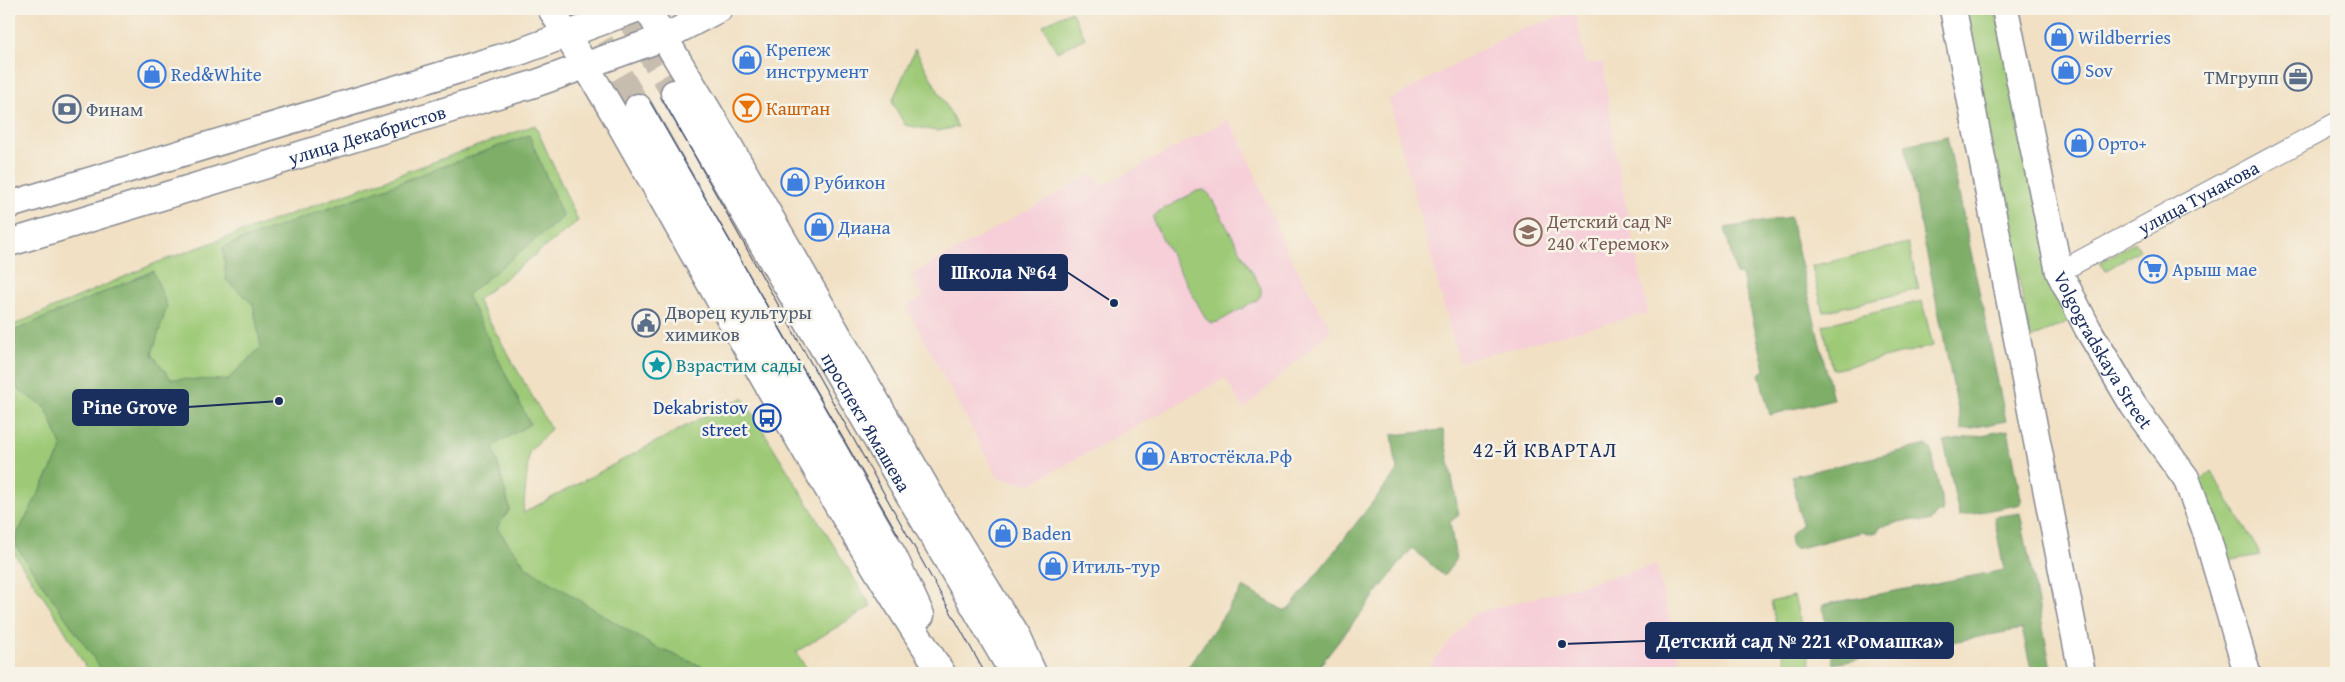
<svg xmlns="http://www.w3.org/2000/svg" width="2345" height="682" font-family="'Gentium Book Plus',serif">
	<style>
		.built { fill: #f6cfd8 }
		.green { fill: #9eca77; stroke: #5c7c6a }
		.forest { fill: #7eae68; stroke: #4c6e63 }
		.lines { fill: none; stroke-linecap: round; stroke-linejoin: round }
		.major-tunnel { stroke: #c6bdaf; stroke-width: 26; stroke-dasharray: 26 13; stroke-linecap: butt }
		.minor-casing { stroke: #868890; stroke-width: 22 }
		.major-casing { stroke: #868890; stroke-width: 29 }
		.minor { stroke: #fff; stroke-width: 20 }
		.major { stroke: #fff; stroke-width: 26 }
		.tram { stroke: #1b2f5e; stroke-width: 1 }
		.labels { text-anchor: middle; stroke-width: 5; stroke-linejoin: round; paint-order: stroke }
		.shop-label { font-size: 19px; fill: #366cbe; stroke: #f7f3e8; text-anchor: start }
		.service-label { font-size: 19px; fill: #4e5e75; stroke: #f7f3e8; text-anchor: start }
		.food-label { font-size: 19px; fill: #c56008; stroke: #f7f3e8; text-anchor: start }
		.street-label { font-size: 19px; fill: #1b2f5e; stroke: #f7f3e8 }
		.education-label { font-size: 19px; fill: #785e54; stroke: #f7f3e8; text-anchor: start }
		.culture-label { font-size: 19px; fill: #0d838f; stroke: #f7f3e8; text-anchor: start }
		.transit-label { font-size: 19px; fill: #164399; stroke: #f7f3e8; text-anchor: end }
		.quarter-label { font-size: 21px; letter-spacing: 1px; fill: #1b2f5e; stroke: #f7f3e8 }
		.leader { fill: none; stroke: #1b2f5e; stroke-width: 2 }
		.callout-dot { fill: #1b2f5e; stroke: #f7f3e8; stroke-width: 2 }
		.callout { fill: #1b2f5e; stroke: #1b2f5e; stroke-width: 2 }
		.callout-label { font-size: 20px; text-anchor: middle; font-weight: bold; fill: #fff }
	</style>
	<rect width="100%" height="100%" fill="#f7f3e8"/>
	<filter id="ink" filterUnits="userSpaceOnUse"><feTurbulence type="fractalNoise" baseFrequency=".02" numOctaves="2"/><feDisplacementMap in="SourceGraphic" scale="10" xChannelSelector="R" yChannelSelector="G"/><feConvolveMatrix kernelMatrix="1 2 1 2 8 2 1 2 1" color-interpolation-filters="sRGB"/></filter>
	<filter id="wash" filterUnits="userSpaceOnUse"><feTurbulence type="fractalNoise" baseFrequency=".0096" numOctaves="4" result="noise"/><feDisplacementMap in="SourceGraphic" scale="20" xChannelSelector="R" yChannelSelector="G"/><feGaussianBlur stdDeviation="1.12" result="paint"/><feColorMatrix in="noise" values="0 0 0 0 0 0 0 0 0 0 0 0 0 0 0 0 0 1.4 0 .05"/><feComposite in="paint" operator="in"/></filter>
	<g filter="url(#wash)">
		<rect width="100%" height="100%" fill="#f1e0c3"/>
		<g class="built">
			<polygon points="1575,13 1586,64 1603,62 1615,151 1648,313 1459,362 1389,100 1520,29"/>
			<polygon points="1228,120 1241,141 1285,247 1331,330 1244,409 1225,378 1030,484 998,478 906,306 923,297 911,275 1092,174 1102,186"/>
			<polygon points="1656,565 1683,673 1423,673 1473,614"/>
		</g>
		<g class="green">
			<polygon points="1964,9 1995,9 2073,319 2031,339"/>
			<polygon points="1071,11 1085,38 1057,52 1043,25"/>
			<polygon points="915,49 958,127 937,131 905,125 892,102"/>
			<polygon points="535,125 578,221 477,300 551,429 529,452 523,513 725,405 743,398 871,606 796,652 809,673 89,673 60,622 9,546 9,327 156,263"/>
			<polygon points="1204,190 1209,194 1261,288 1261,295 1257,300 1218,322 1211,323 1206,319 1155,225 1153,217 1158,212 1197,191"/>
			<polygon points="2135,242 2140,250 2105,271 2100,262"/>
			<polygon points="1908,243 1919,289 1823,312 1812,266"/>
			<polygon points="1922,301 1933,346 1833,370 1823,325"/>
			<polygon points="2211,471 2261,555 2226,561 2212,511 2200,481"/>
			<polygon points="1794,596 1813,673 1788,673 1771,602"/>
		</g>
		<g class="forest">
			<polygon points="529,135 563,217 467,295 530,424 493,446 510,509 497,528 526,567 653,646 718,673 104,673 13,542 62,448 46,408 9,383 9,333 153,271 167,306 152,354 171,379 227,380 261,347 253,304 226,280 223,247"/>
			<polygon points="1947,136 2006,421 1962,430 1905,145"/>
			<polygon points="1790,217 1833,399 1770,415 1759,374 1765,370 1742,275 1736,274 1725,228"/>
			<polygon points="1443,430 1459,515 1450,522 1456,560 1444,576 1412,548 1314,673 1184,673 1243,587 1283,610 1289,609 1397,471 1392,435"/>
			<polygon points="2008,430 2022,504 1959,516 1944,442"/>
			<path d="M1927,445L1931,449L1943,507L1942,512L1938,513L1931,520L1923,522L1912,519L1880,527L1877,532L1867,534L1863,532C1839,537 1818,544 1794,549C1784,540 1793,531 1802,525L1792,476Z"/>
			<polygon points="2020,513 2052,673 2032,673 2022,629 1834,664 1822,605 2004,570 1994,517"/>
		</g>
	</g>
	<g filter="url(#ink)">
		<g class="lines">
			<g class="major-tunnel">
				<polyline points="581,9 638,107"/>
				<polyline points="624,9 674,93"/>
			</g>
			<g class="minor-casing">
				<g id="minor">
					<path id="s1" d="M2059,272L2336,123"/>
				</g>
			</g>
			<g class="major-casing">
				<g id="major">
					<path d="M551,9C571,43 593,77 613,112C721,300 823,492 942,673"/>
					<polyline points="647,9 727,142 944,519 1017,638 1033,673"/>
					<polyline points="1953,9 2082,673"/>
					<path id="s2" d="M2005,9L2059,272L2088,329L2133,405L2186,478L2205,529L2247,673"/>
					<path id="s3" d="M674,93L1013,673"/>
					<polyline points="638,107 894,557 921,615"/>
					<polyline points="9,205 522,51 636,9"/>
					<path id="s4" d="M9,243L534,84L665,37L719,9"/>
				</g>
			</g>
			<use href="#minor" class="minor"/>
			<use href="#major" class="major"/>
			<g class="tram">
				<polyline points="662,98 985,673"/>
				<polyline points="650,102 899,536"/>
			</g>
		</g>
	</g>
	<defs>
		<g id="shop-ring" transform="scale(1.4375)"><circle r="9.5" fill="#f7f3e8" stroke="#3f7fe0" stroke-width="1.5"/><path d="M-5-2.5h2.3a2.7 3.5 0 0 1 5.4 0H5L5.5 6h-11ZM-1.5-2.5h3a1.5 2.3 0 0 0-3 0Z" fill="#3f7fe0"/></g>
		<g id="office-ring" transform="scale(1.4375)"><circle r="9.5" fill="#f7f3e8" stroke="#5c6f8a" stroke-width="1.5"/><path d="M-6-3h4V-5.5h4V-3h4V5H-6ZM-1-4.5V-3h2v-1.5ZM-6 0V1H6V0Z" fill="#5c6f8a"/></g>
		<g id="bar-ring" transform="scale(1.4375)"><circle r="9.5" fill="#f7f3e8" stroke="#e8710a" stroke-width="1.5"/><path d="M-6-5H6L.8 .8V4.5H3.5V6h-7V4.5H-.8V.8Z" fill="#e8710a"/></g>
		<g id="bank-ring" transform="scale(1.4375)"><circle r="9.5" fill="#f7f3e8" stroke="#5c6f8a" stroke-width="1.5"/><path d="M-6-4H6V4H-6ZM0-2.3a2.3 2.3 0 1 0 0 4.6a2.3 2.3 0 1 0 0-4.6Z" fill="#5c6f8a"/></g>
		<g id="school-ring" transform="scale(1.4375)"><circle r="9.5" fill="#f7f3e8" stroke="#8d6e63" stroke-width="1.5"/><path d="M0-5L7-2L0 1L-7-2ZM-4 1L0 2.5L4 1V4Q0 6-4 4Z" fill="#8d6e63"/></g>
		<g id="supermarket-ring" transform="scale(1.4375)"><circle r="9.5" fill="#f7f3e8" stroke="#3f7fe0" stroke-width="1.5"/><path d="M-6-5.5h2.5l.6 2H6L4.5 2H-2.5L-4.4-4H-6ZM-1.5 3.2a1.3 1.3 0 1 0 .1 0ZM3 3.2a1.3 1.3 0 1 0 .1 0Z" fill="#3f7fe0"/></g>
		<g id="civic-ring" transform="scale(1.4375)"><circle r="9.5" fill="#f7f3e8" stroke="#5c6f8a" stroke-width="1.5"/><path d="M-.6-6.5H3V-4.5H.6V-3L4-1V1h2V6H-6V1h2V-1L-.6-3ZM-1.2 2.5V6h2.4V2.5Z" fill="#5c6f8a"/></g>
		<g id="sight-ring" transform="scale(1.4375)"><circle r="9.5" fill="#f7f3e8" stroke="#0f9aa8" stroke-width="1.5"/><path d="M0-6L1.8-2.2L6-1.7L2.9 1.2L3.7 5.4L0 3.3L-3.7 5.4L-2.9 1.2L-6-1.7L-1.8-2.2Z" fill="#0f9aa8"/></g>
		<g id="bus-ring" transform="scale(1.4375)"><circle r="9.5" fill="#f7f3e8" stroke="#1a4fb4" stroke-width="1.5"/><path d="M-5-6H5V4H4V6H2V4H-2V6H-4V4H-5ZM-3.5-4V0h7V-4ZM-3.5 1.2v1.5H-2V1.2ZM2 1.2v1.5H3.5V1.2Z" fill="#1a4fb4"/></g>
	</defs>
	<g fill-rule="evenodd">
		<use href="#shop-ring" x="2059" y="37"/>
		<use href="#shop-ring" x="747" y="60"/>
		<use href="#shop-ring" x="2066" y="70"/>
		<use href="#shop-ring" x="152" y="74"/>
		<use href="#office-ring" x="2298" y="77"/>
		<use href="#bar-ring" x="747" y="108"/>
		<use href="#bank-ring" x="67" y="109"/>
		<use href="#shop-ring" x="2079" y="143"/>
		<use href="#shop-ring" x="795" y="182"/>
		<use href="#shop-ring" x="819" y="227"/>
		<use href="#school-ring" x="1528" y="232"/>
		<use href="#supermarket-ring" x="2153" y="269"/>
		<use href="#civic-ring" x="646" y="323"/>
		<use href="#sight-ring" x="657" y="365"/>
		<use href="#bus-ring" x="767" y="418"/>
		<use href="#shop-ring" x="1150" y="456"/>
		<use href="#shop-ring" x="1003" y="533"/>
		<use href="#shop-ring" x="1053" y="566"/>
	</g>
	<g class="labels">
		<g class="shop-label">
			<text x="2078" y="44">Wildberries</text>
			<text x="766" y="56">Крепеж<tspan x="766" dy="22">инструмент</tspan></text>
			<text x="2085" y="77">Sov</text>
			<text x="171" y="81">Red&amp;White</text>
			<text x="2098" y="150">Орто+</text>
			<text x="814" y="189">Рубикон</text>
			<text x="838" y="234">Диана</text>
			<text x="2172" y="276">Арыш мае</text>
			<text x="1169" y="463">Автостёкла.Рф</text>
			<text x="1022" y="540">Baden</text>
			<text x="1072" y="573">Итиль-тур</text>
		</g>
		<g class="service-label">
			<text x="2279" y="84" text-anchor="end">ТМгрупп</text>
			<text x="86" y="116">Финам</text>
			<text x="665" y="319">Дворец культуры<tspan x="665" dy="22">химиков</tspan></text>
		</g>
		<g class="food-label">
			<text x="766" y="115">Каштан</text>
		</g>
		<g class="street-label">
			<text dy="7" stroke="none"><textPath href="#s4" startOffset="374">улица Декабристов</textPath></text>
			<text dy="7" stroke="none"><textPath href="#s1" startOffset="158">улица Тунакова</textPath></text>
			<text dy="7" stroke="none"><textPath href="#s2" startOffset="358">Volgogradskaya Street</textPath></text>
			<text dy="7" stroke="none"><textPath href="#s3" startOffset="381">проспект Ямашева</textPath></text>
		</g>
		<g class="education-label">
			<text x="1547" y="228">Детский сад №<tspan x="1547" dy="22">240 «Теремок»</tspan></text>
		</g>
		<g class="culture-label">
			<text x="676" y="372">Взрастим сады</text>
		</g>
		<g class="transit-label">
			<text x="748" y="414">Dekabristov<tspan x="748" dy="22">street</tspan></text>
		</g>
		<g class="quarter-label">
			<text x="1545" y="457">42-Й КВАРТАЛ</text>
		</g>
	</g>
	<path class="leader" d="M1114 303L1067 272M279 401L188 407M1562 644L1646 641"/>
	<g class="callout-dot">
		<circle cx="1114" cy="303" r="5"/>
		<circle cx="279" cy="401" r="5"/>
		<circle cx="1562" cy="644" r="5"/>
	</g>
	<g class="callout">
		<rect x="940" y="255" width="127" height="35" rx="5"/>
		<rect x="73" y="390" width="115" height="35" rx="5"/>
		<rect x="1646" y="623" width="307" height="35" rx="5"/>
	</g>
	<g class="callout-label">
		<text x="1004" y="279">Школа №64</text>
		<text x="130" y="414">Pine Grove</text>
		<text x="1800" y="648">Детский сад № 221 «Ромашка»</text>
	</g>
	<rect width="2345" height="682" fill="none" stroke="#f7f3e8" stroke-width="30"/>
</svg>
